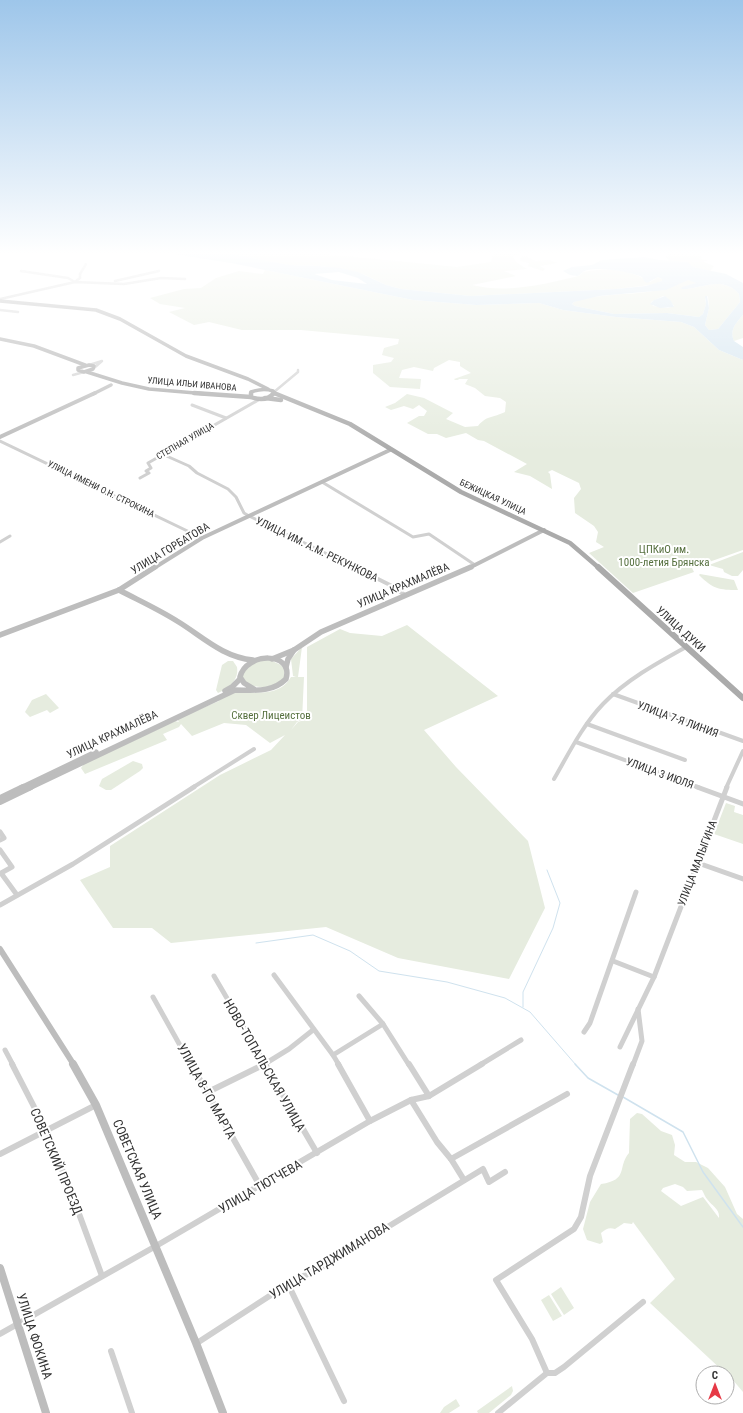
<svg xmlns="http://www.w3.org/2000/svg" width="743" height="1413" font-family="'Roboto Condensed',sans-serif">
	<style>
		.green { fill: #e6ecdf; fill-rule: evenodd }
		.water { fill: #cfe2ee; fill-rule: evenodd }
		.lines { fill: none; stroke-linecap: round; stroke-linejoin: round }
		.stream-far1 { stroke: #cfe2ee; stroke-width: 1 }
		.stream { stroke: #cfe2ee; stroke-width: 1.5 }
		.street-far4 { stroke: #d0d0d0; stroke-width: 2.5 }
		.street-far3 { stroke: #d0d0d0; stroke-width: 3 }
		.street-far2 { stroke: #d0d0d0; stroke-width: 4 }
		.street-far1 { stroke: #d0d0d0; stroke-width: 5 }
		.street { stroke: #d0d0d0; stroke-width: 6 }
		.secondary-far4 { stroke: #bdbdbd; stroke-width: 3.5 }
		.secondary-far3 { stroke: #bdbdbd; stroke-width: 4 }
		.secondary-far2 { stroke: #bdbdbd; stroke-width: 5.5 }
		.secondary-far1 { stroke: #bdbdbd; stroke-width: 6 }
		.secondary { stroke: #bdbdbd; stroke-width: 8 }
		.primary-far2 { stroke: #ababab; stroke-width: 3.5 }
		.primary-far1 { stroke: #ababab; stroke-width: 4.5 }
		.primary { stroke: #ababab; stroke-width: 6 }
		.labels { text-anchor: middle; stroke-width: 4; stroke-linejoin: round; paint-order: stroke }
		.far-street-label { font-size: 9px; fill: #333; stroke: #fff }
		.street-label { font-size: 11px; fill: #333; stroke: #fff }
		.park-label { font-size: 11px; fill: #56703f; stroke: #fff }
		.near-street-label { font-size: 13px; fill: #333; stroke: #fff }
	</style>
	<rect width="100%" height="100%" fill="#fff"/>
	<g class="green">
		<path d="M233,254H326L457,267L491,262L493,254H521L513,256L516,262L527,269L504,271L516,276L472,285C508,294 544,284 579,276L583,272C607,267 629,269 650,282L658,277L663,280L657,284L650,285L616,289L471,296L401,289L386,285L363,274L347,270L321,266L289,265Z"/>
		<polygon points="667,254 732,255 731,256 723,255 698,255 703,258 698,259 709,260 704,261 704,262 714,266 710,271 693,267 687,262 670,261 665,257 668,256"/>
		<polygon points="525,256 536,261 549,260 557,263 540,266 545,269 543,271 528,266 529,263 520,261 521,257"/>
		<path d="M265,270L413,300L476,305L539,303L563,310L616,317L681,322L694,327L719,350L743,360V550L692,568L694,572L633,593L589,553L604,547L596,542L598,532L594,526L575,513L574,498L581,489L579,483L552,470L548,472L550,474L552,489L530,476L514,472L527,464L484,441L478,440L466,433L446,438L437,434H428L407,423L419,416H424L427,411L419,405L413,409L404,406L391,410L385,407L395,403L407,394L424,398L453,413L446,419L465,427L478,426C487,415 493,418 505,412L506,402L500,398L485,396L475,388L465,384L468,379H459L458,380H455L454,379L471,373L460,366V362L449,360L434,368L433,371L414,367L402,370L399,378L421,379L420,389L390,387L373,373V365L391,362L394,358L382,355L384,348L398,344L399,339L301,330H242L209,322L194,325L169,312L185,308L160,304L150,298L184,289L201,288L216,278L239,271L263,274Z"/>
		<path d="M686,280H691L697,283L683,287L681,289C700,290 722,274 739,294L740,302L718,329L709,330L705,325L709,308L708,296L705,298L706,304L703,314L699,317L667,313L614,314L575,306L572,304L574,302C610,289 652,300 686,280ZM663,296L666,297L674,306L668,308L653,306L651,302Z"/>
		<path d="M743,315V338L734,341C729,330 736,323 743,315Z"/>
		<polygon points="743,552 743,570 738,576 732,576 724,572 723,569 709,565"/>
		<path d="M700,574L734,580L738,590C719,590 713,589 699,575Z"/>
		<path d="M407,625L498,696L424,730L456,767L528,841L545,908L509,979L398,958L326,927L171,943L152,928H113L80,880L110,867V846L220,775L271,750L285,735L270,743L246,725L224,723L192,736L181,724L179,727L163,734L167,740L85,774L81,768L84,764L175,721L179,722L177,719L219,701L220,698C225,696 230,693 235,693C255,691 279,698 291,677H296L293,676L291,659L302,647L298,677H304L302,720L297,722L291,730L298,722L307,719V647L340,629L350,633L382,636Z"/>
		<path d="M270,660L281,665L284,669V678C271,689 259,690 244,682L242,673L256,661Z"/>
		<path d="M228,661H233L237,667C239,680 229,688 218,693L216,690L222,665Z"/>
		<polygon points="46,694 59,708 50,713 47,710 30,717 25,712 32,700"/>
		<polygon points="133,761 142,764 143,768 140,771 111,790 106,790 99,786 102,779"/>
		<polygon points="726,803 735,806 734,812 743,815 743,844 714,834"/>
		<path d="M637,1113L642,1114L661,1131L672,1135L675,1145L674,1155L685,1162H696L708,1168L725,1187L737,1214L743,1219V1392L727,1373H725L650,1303L675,1279L633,1222L632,1224L624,1223L615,1229C609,1227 606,1229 601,1233L603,1242L600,1244L587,1240L583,1229L590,1202L601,1184C629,1180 617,1167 629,1153L630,1119ZM675,1184L683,1187L687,1191L702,1190C704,1193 705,1197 707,1199C712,1206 720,1209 719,1218L703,1197L681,1206L661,1191L663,1188Z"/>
		<polygon points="561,1287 574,1308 564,1315 551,1294"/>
		<polygon points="549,1295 562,1316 553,1321 541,1300"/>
		<polygon points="512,1386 513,1391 511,1395 489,1413 478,1413 477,1411"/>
		<polygon points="456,1399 460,1406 449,1413 440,1413 444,1407"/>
	</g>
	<g class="water">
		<path d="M173,254H233L289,265L317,266L340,268L358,272L386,285L401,289L471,296L616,289L646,286L662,281V279L658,277L647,283L644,281L642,277C631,272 593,265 583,272C581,273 580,275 578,276L570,275L563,271L572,267L592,265L602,260L644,257L660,260L688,262L693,267L726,274L743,283V315C736,323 729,330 734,341L743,347V360L719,350L694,327L681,322L616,317L563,310L539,303L476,305L413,300L231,263ZM339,272L358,278L367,284L332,280L314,274ZM688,280L696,283L682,287L681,289C700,290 722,274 739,294L740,302L718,329L709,330L705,325L709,308L707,296H705L706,304L703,314L699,317L667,313L614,314L575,306L572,304L574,302L599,296L666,290Z"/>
		<polygon points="665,296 671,301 674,307 660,308 650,304 654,300"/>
	</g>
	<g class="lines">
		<g class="stream-far1">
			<polyline points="256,943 313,935 350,951 379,971 447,982 505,998 530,1012 576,1065"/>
			<polyline points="523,1007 523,992 553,928 560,903 547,870"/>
		</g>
		<g class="stream">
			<polyline points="575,1064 588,1078 618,1095"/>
			<polyline points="623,1097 683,1132 703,1172 743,1227"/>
		</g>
		<g class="street-far4">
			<polyline points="21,271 68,278 75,282"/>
			<polyline points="76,281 80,278 80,274 86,264"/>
			<polyline points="115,281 159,271"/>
			<polyline points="0,299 75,282 124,284 161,278 185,279"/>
			<polyline points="0,310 18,312"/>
			<polyline points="89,365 102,361 94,368"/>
			<polyline points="73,375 84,372"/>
			<polyline points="274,392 298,372 298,370"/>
		</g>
		<g class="street-far3">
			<polyline points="192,405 226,418"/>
			<polyline points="0,441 202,538"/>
			<polyline points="162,454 189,466 197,473 228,489 236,497 244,513 249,516 356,568"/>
			<polyline points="140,478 149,473 146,471 151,468 148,463 260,399"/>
			<polyline points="322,482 413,537 429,534 475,565"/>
			<polyline points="0,542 10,536"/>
		</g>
		<g class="street-far2">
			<polyline points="354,567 390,585 405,595"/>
			<polyline points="613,694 743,741"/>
			<polyline points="587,724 685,760"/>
			<polyline points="576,742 700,788"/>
			<path d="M554,779C569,753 582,726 603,704C626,680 657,663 686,647"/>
			<polyline points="192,788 254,749"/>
			<polyline points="726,788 743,751"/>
		</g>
		<g class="street-far1">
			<polyline points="697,787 743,804"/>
			<polyline points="0,832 4,838 0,840"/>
			<polyline points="0,850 12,867 1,873 17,895"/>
			<polyline points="698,863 743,879"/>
			<polyline points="0,905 73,864 194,787"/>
			<polyline points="613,961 654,977"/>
			<polyline points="274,975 333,1055 339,1065"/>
			<polyline points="214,976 266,1065"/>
			<polyline points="359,996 383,1024 409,1065"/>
			<polyline points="153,997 191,1065"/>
			<polyline points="584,1032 590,1023 636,892"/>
			<polyline points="620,1047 654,977 727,787"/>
			<polyline points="5,1050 13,1065"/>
			<polyline points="333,1055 383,1024"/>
			<polyline points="263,1065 289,1049 313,1030"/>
			<polyline points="480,1065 521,1040"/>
			<polyline points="633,1065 642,1041 638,1009"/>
		</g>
		<g class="street">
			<polyline points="12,1064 46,1130 68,1184 102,1276"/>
			<polyline points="191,1064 260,1186"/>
			<polyline points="265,1064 317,1153"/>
			<polyline points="338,1064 370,1121"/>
			<polyline points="409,1064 429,1096"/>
			<polyline points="208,1092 265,1064"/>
			<polyline points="411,1100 437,1142 451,1159 464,1180"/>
			<polyline points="0,1154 96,1105"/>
			<polyline points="451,1159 567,1094"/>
			<polyline points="288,1284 344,1401"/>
			<polyline points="0,1334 156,1246 370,1121 411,1100 429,1096 482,1064"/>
			<polyline points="197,1343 288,1284 325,1265 483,1169 489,1182 505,1172"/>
			<polyline points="111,1351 132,1413"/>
			<polyline points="547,1373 532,1339 496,1280 574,1229 581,1217 590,1176 633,1064"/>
			<polyline points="498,1413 547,1373 555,1373 564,1367 643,1302"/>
		</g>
		<polyline class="secondary-far4" points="93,394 111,385"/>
		<g class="secondary-far3">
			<polyline points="0,437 95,393"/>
			<polyline points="154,568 202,538 390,450"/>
			<polyline points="469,568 544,530"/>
		</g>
		<g class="secondary-far2">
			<path d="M119,590C138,600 158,609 177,621C202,636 222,657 253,660"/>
			<polyline points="0,635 119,590 155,567"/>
			<polyline points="272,659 294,650 321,632 471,567"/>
			<polyline points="286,667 288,659 294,650"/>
			<polyline points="225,691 232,687 240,679"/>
			<polyline points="21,788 96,752"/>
			<path d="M29,788L235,690C254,690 272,693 286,679C294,651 246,652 240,677L244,683L254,689"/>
		</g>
		<g class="secondary-far1">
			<polyline points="0,798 23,787"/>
			<polyline points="0,802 31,787"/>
			<polyline points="0,949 74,1065"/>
		</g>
		<g class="secondary">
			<polyline points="73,1064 96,1105 196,1343 223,1413"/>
			<polyline points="0,1268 46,1413"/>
		</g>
		<g class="primary-far2">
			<polyline points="0,301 96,310 120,319 186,356 248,379 268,389"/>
			<polyline points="0,339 34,346 85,365"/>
			<polygon points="89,365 94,366 93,369 84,372 78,370 78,368"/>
			<polyline points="87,372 122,383 149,389 207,394"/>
			<path d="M251,394V392C259,389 265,388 273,391V394"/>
		</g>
		<g class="primary-far1">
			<polyline points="194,393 251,397"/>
			<path d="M251,393V397C259,400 268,400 274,393"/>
			<polyline points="274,393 350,424 461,492 570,543 599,568"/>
			<polyline points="265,398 281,400"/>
		</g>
		<polyline class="primary" points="598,567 743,698"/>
	</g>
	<linearGradient id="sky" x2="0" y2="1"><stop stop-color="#9ec6ea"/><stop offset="0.56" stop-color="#fff"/><stop offset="1" stop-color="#fff" stop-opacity="0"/></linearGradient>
	<rect width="743" height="452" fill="url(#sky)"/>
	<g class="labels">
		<g class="far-street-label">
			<text transform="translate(192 384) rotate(5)" y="3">УЛИЦА ИЛЬИ ИВАНОВА</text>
			<text transform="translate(185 441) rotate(-30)" y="3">СТЕПНАЯ УЛИЦА</text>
			<text transform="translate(101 489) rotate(26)" y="3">УЛИЦА ИМЕНИ О.Н. СТРОКИНА</text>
			<text transform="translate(493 497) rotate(25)" y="3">БЕЖИЦКАЯ УЛИЦА</text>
		</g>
		<g class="street-label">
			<text transform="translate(170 548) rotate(-31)" y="4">УЛИЦА ГОРБАТОВА</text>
			<text transform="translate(317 549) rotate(26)" y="4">УЛИЦА ИМ. А.М. РЕКУНКОВА</text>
			<text transform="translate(403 585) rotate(-23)" y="4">УЛИЦА КРАХМАЛЁВА</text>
			<text transform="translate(681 629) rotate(42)" y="4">УЛИЦА ДУКИ</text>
			<text transform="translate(678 719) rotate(20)" y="4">УЛИЦА 7-Я ЛИНИЯ</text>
			<text transform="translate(112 734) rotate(-25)" y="4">УЛИЦА КРАХМАЛЁВА</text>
			<text transform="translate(660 773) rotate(20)" y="4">УЛИЦА 3 ИЮЛЯ</text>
			<text transform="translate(697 863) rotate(-69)" y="4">УЛИЦА МАЛЫГИНА</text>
		</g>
		<g class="park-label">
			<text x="664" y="553">ЦПКиО им.<tspan x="664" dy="13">1000-летия Брянска</tspan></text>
			<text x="271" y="719">Сквер Лицеистов</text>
		</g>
		<g class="near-street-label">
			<text transform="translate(265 1065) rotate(60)" y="5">НОВО-ТОПАЛЬСКАЯ УЛИЦА</text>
			<text transform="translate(207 1091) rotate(61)" y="5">УЛИЦА 8-ГО МАРТА</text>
			<text transform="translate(57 1161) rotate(67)" y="5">СОВЕТСКИЙ ПРОЕЗД</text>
			<text transform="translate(138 1169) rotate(67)" y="5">СОВЕТСКАЯ УЛИЦА</text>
			<text transform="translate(260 1186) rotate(-30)" y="5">УЛИЦА ТЮТЧЕВА</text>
			<text transform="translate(329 1260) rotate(-31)" y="5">УЛИЦА ТАРДЖИМАНОВА</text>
			<text transform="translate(35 1336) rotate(72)" y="5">УЛИЦА ФОКИНА</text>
		</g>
	</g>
	<g transform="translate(715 1385)"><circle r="19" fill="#ffffff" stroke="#adadad"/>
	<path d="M0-3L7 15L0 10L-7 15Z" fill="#e63946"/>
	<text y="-6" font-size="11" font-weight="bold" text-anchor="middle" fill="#333333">С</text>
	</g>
</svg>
